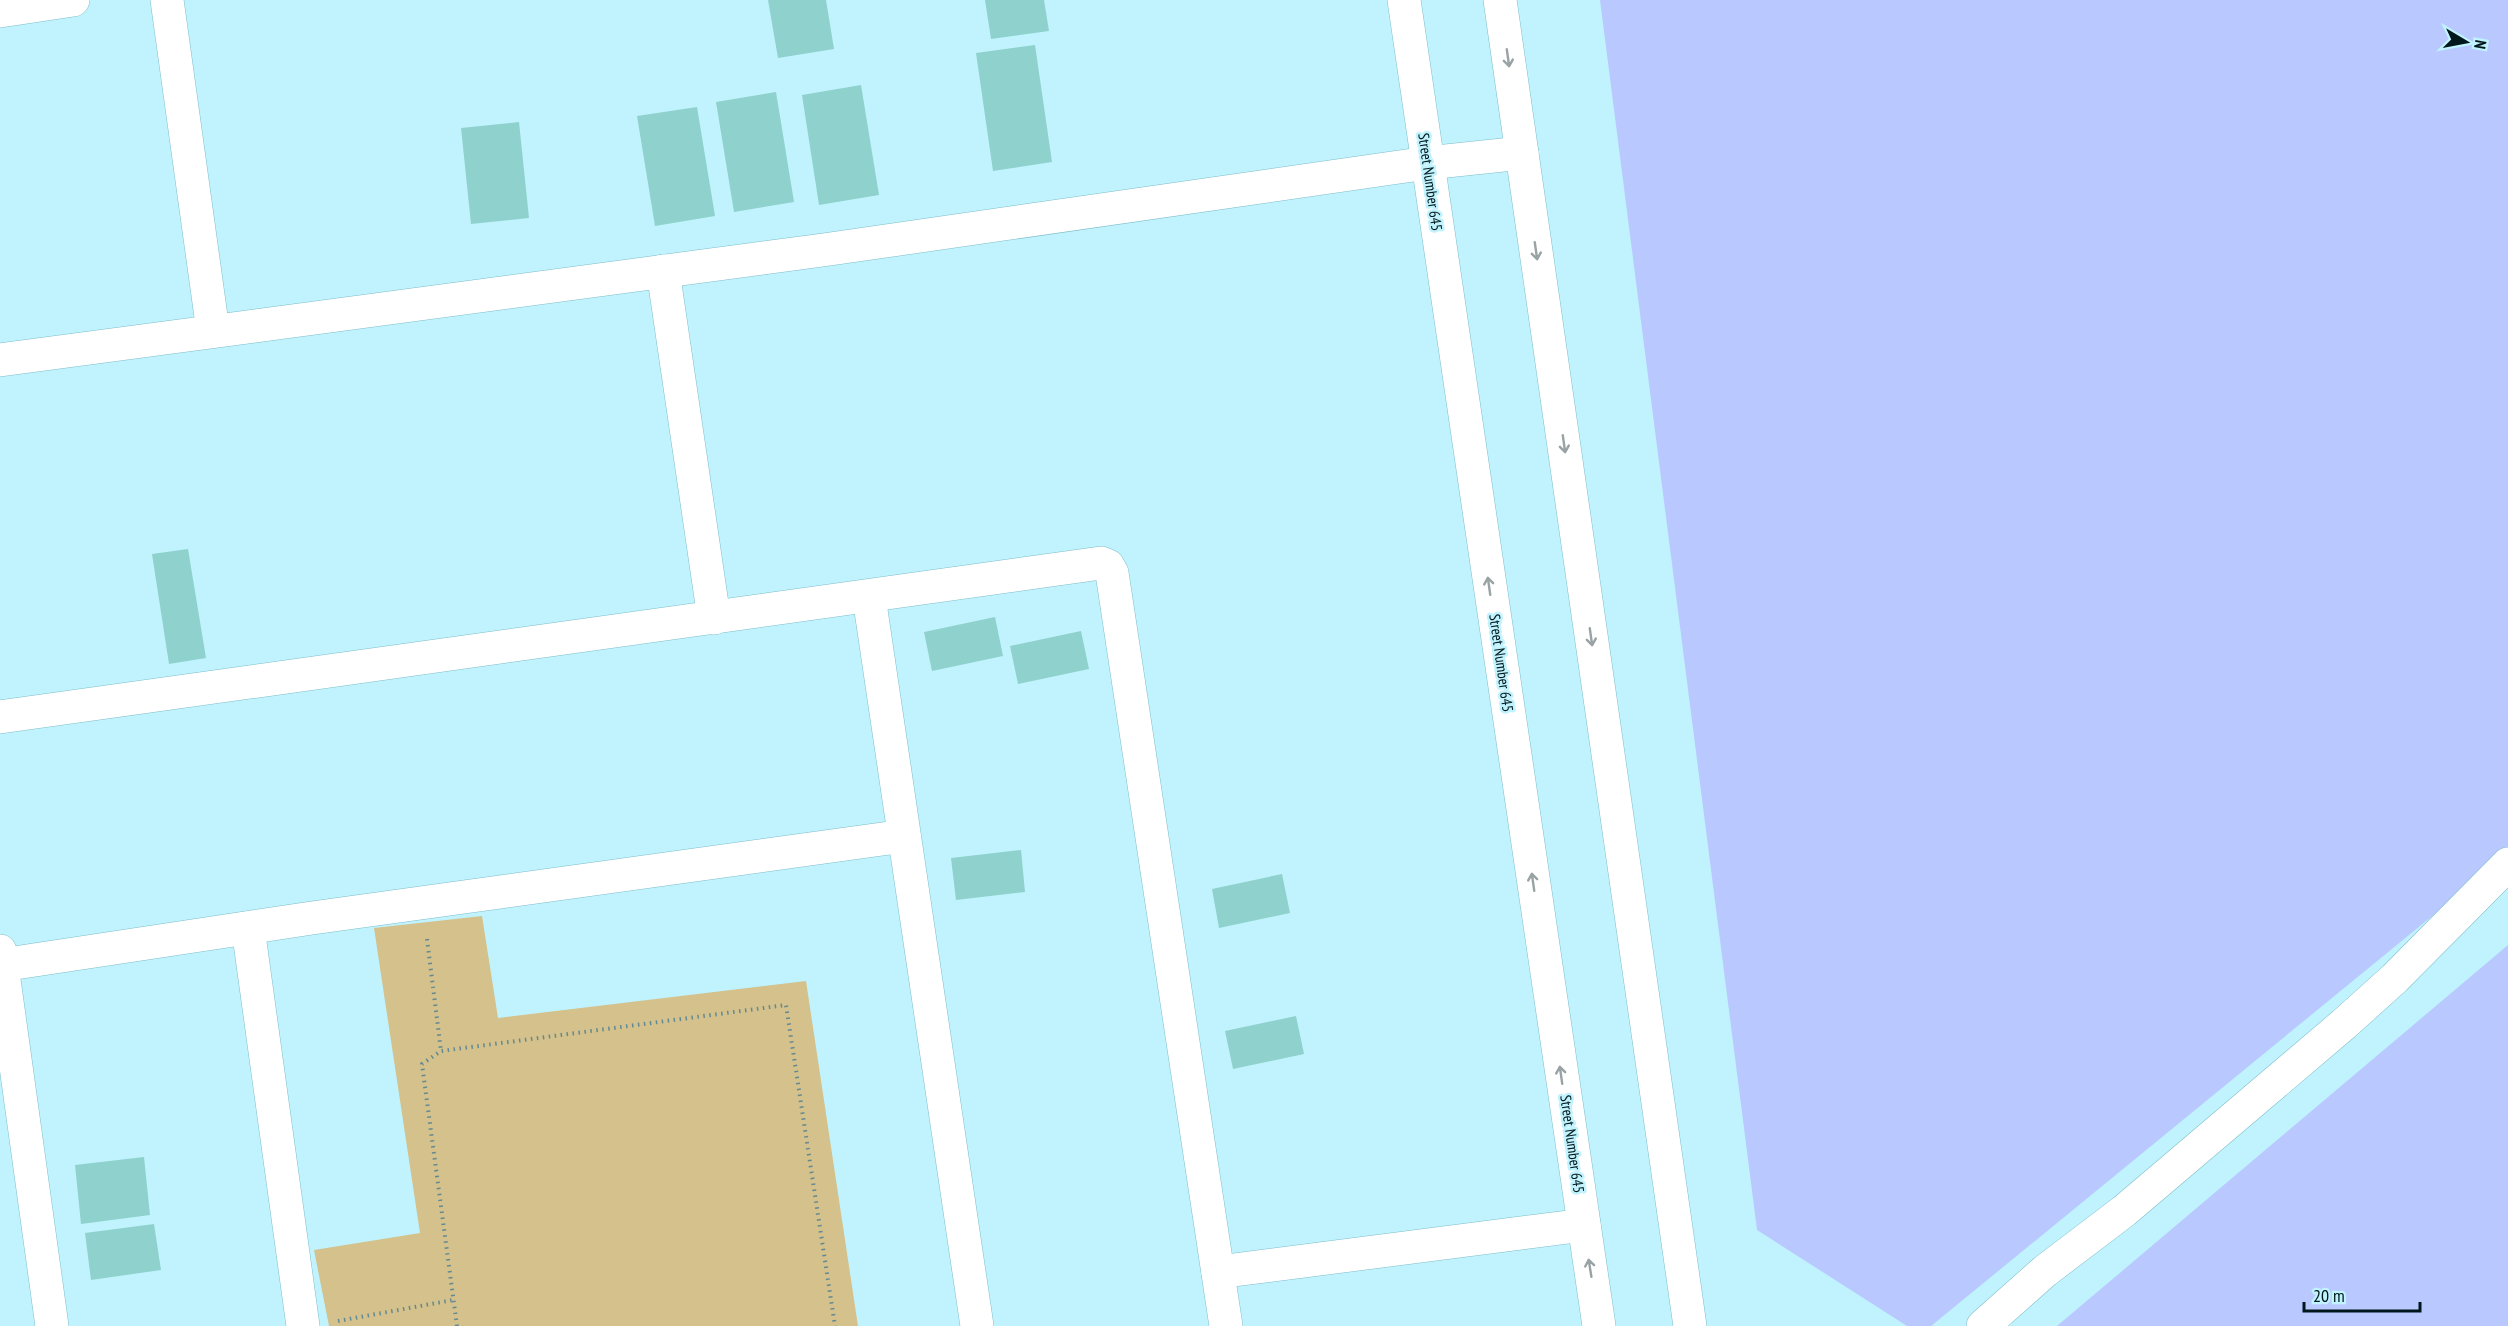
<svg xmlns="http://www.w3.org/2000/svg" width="2508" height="1326" font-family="'PT Sans Narrow',sans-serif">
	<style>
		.green { fill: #d4c18b }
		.water { fill: #b9c9ff }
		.building { fill: #8fd1cd }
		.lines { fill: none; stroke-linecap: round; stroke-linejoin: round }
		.street-casing { stroke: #7ebdc9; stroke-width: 34 }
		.secondary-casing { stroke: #7ebdc9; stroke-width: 34 }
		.path { stroke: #648a91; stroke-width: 4; stroke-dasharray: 1.5 4.5; stroke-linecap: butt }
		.street { stroke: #fff; stroke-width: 33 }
		.secondary { stroke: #fff; stroke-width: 33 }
		.oneway { stroke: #99a2a4 }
		.labels { text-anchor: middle; stroke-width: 5; stroke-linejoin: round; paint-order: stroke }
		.street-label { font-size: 15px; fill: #00171b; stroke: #c0f3fd }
	</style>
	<rect width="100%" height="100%" fill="#c0f3fd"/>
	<polygon class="green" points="482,916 498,1018 806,981 858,1326 329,1326 314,1250 420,1233 374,928"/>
	<g class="water">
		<polygon points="1600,0 2508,0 2508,854 1931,1326 1907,1326 1757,1230"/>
		<polygon points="2508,945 2508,1326 2057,1326"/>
	</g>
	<g class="building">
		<polygon points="768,0 826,0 834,49 778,58"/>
		<polygon points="985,0 1044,0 1049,31 991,39"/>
		<polygon points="1035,45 1052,162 993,171 976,53"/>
		<polygon points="861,85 879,195 819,205 802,95"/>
		<polygon points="776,92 794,202 734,212 716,102"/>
		<polygon points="697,107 715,216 655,226 637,116"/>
		<polygon points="519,122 529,218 471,224 461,128"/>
		<polygon points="188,549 206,658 169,664 152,554"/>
		<polygon points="995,617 1003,656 932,671 924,632"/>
		<polygon points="1081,631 1089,669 1018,684 1010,646"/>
		<polygon points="1021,850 1025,892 956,900 951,858"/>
		<polygon points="1282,874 1290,913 1219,928 1212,889"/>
		<polygon points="1296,1016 1304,1054 1233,1069 1225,1031"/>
		<polygon points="144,1157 150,1215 81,1224 75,1165"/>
		<polygon points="154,1224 161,1270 91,1280 85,1233"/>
	</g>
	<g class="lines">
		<g class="street-casing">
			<g id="street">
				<polyline points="167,0 213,331"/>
				<polyline points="0,11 73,0"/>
				<polyline points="663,271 714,618"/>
				<polyline points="0,360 823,250 1427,163 1522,153"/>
				<polyline points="869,597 977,1326"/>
				<polyline points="0,717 1101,563 1108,566 1112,573 1226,1326"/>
				<polyline points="248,928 303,1326"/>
				<polyline points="0,951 52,1326"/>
				<polyline points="2,965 312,918 904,836"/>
				<polyline points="1218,1272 1584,1225"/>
				<polyline points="1983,1326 2045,1271 2124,1211 2344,1024 2395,978 2508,864"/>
			</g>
		</g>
		<g class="secondary-casing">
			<g id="secondary">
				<polyline points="1404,0 1599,1326"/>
				<polyline points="1500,0 1690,1326"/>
			</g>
		</g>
		<g class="path">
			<polyline points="427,939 441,1051"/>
			<polyline points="338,1321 453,1300"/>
			<polyline points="457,1326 422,1064 441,1051 786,1005 835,1326"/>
		</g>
		<use href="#street" class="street"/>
		<use href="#secondary" class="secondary"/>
	</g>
	<defs><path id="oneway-shaft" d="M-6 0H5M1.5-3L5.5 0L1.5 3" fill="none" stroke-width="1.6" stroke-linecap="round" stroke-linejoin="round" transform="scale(1.5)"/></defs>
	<g class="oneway">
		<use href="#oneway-shaft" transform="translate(1508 58) rotate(82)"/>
		<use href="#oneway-shaft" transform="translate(1536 251) rotate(82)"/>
		<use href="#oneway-shaft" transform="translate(1564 444) rotate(82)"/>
		<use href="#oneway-shaft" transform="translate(1489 586) rotate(-98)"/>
		<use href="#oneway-shaft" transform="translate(1591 637) rotate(82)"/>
		<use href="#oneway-shaft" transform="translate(1533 882) rotate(-98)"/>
		<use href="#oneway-shaft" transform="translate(1561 1075) rotate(-98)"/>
		<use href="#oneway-shaft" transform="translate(1590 1268) rotate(-99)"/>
	</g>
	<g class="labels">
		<g class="street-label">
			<text transform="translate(1430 182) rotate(82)" y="5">Street Number 645</text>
			<text transform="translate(1501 663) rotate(82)" y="5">Street Number 645</text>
			<text transform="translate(1572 1144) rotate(82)" y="5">Street Number 645</text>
		</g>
	</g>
	<g transform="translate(2466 42) rotate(100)" stroke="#c0f3fd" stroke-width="4.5" paint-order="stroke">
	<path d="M0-4.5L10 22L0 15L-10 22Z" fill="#00171b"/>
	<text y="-9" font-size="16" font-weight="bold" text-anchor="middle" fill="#00171b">N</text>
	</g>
	<path d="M2304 1302v9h116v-9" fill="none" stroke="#00171b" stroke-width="3"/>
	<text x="2313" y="1302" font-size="18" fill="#00171b" stroke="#c0f3fd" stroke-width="4.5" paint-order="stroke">20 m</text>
</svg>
